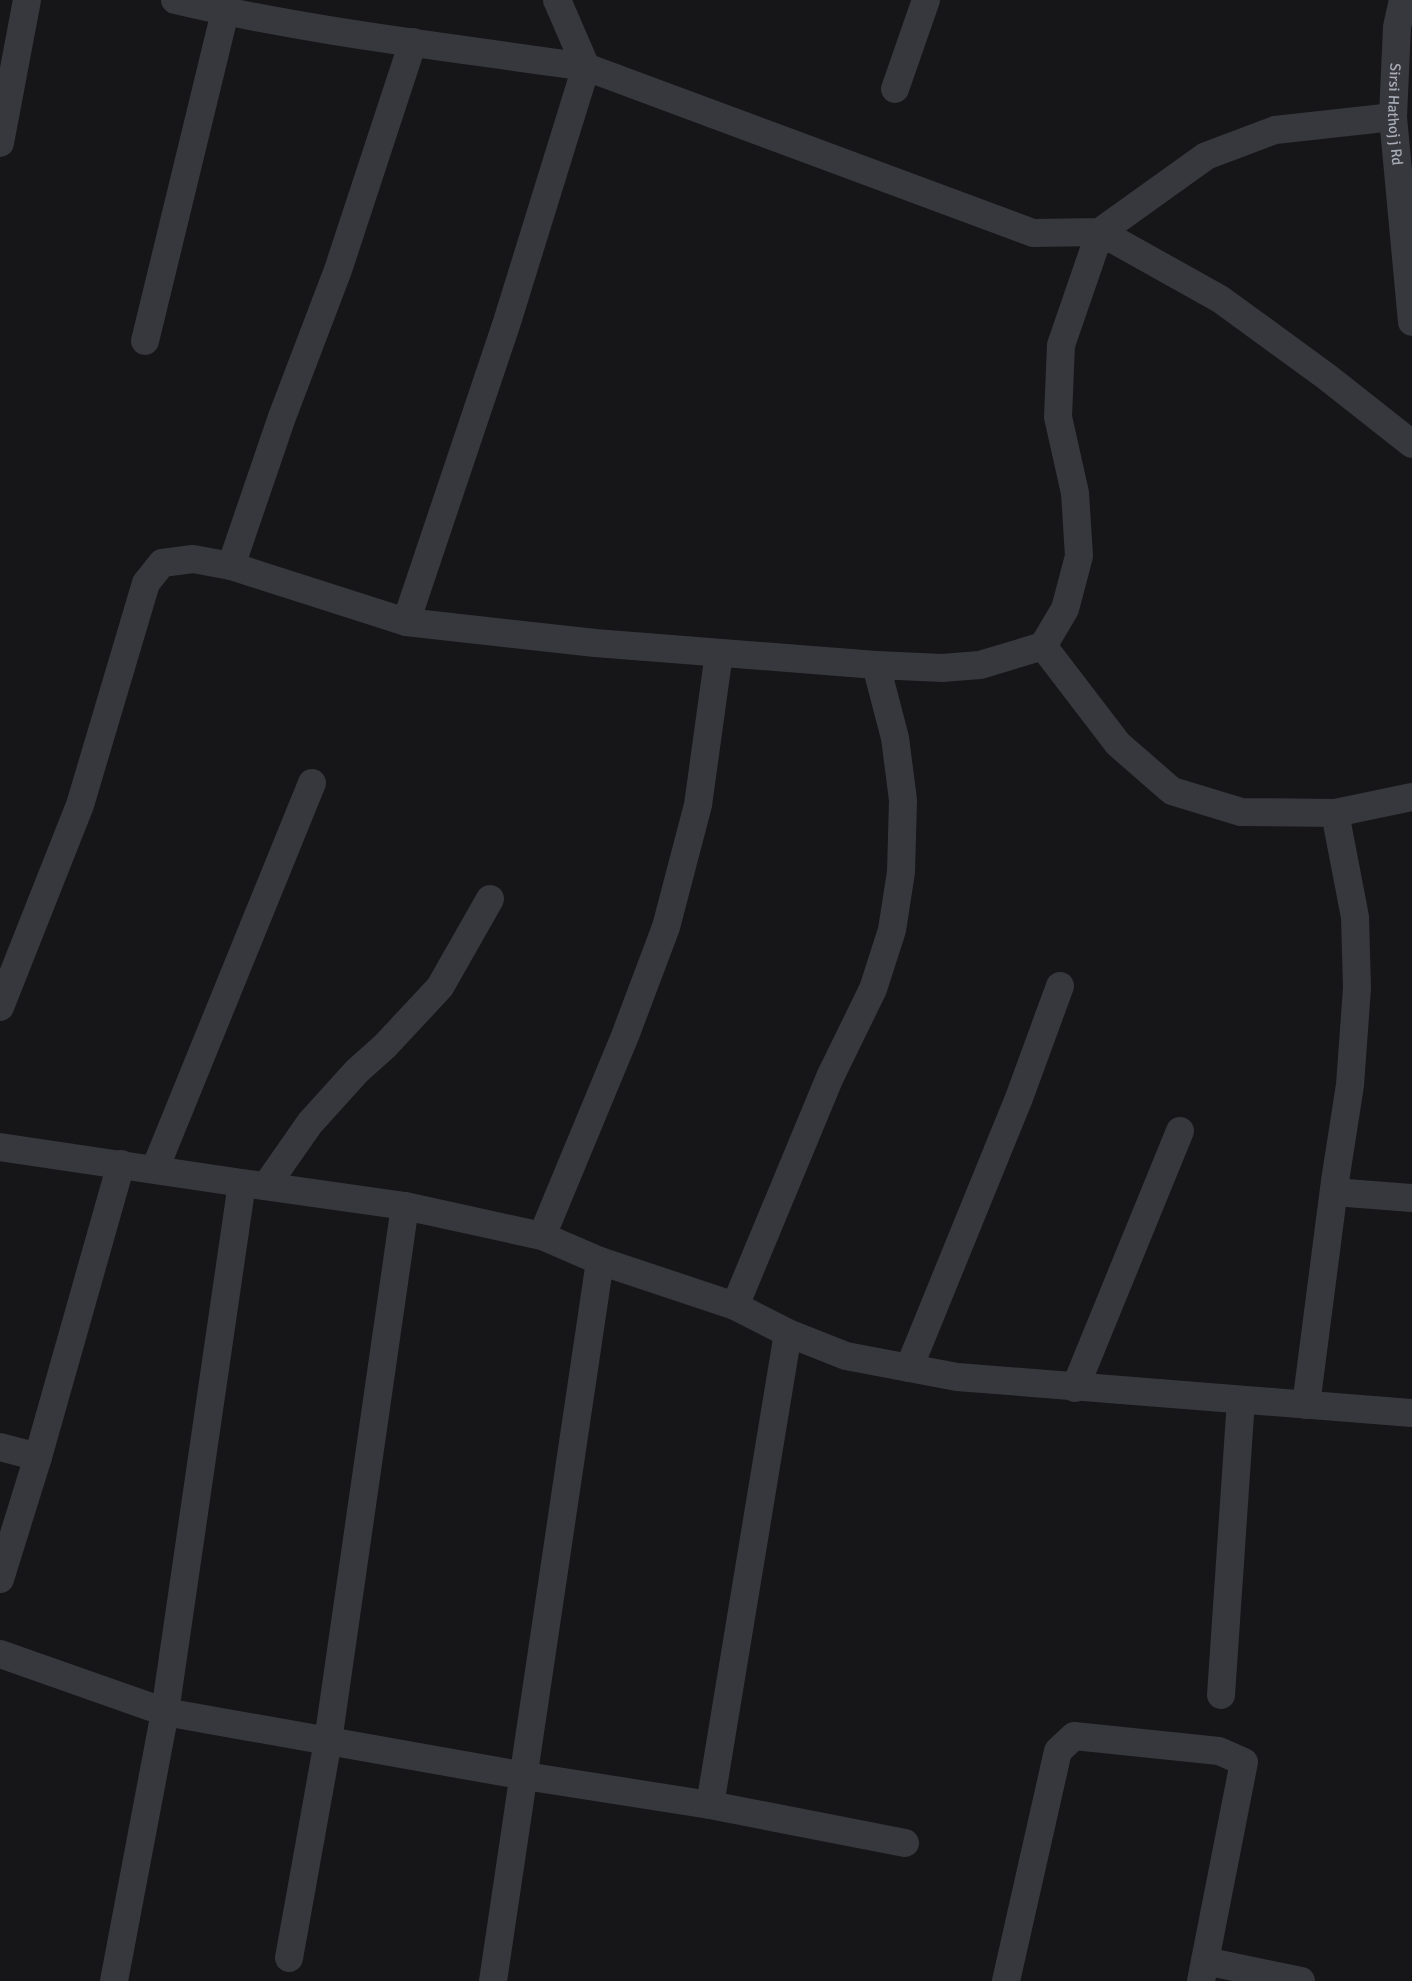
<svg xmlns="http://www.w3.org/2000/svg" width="1412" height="1981" font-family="Signika,sans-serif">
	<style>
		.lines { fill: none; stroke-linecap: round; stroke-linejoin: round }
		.minor { stroke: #37383d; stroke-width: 28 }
		.tertiary { stroke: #37383d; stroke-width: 28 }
		.labels { text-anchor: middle; stroke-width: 5; stroke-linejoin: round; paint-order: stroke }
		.street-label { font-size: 15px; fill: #a8adb8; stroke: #111113 }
	</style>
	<rect width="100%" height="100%" fill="#161618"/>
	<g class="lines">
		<g class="minor">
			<path d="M175,0C310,32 449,47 586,67"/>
			<polyline points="557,0 586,67"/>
			<polyline points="895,89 926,0"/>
			<polyline points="0,143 27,0"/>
			<polyline points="145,341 225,12"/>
			<polyline points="231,566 282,417 338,270 413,42"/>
			<polyline points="1043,646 1118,744 1172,791 1241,812 1335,813 1355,917 1357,988 1350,1085 1335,1181 1306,1405"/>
			<polyline points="876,665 595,643 406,622 507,322 586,67 1033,233 1100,232 1206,156 1275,130 1393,117"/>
			<polyline points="1335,813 1412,797"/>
			<polyline points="0,1007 80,805 146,583 162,563 193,559 231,566 406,622"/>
			<polyline points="0,1147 242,1183"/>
			<polyline points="155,1169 312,783"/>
			<polyline points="266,1186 310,1123 357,1071 385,1046 440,987 490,899"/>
			<polyline points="1334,1192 1412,1198"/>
			<polyline points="542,1236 625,1036 666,927 698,805 719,653"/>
			<polyline points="735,1306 830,1077 873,989 892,930 901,872 903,800 895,738 876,665 942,668 980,665 1043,646 1065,609 1079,556 1075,493 1058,417 1061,345 1100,232 1220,299 1327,377 1412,444"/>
			<polyline points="909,1368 1019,1098 1060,986"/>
			<polyline points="1075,1388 1180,1131"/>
			<polyline points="0,1447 38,1457"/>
			<polyline points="0,1579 38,1457 121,1164"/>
			<polyline points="0,1654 165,1712 525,1776 710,1805 905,1843"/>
			<polyline points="1221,1695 1241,1400"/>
			<polyline points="710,1805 788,1333"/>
			<polyline points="289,1958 328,1741 405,1206"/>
			<polyline points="1205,1961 1301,1981"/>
			<polyline points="114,1981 165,1712 242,1183 405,1206 542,1236 600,1261 735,1306 788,1333 846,1356 957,1377 1412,1413"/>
			<polyline points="493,1981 600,1261"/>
			<polyline points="1006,1981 1058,1751 1074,1736 1219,1751 1244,1762 1201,1981"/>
		</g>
		<path class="tertiary" id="s1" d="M1403,0L1397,27L1393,117L1412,322"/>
	</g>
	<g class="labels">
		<g class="street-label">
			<text dy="5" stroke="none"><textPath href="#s1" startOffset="115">Sirsi Hathoj j Rd</textPath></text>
		</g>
	</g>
</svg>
